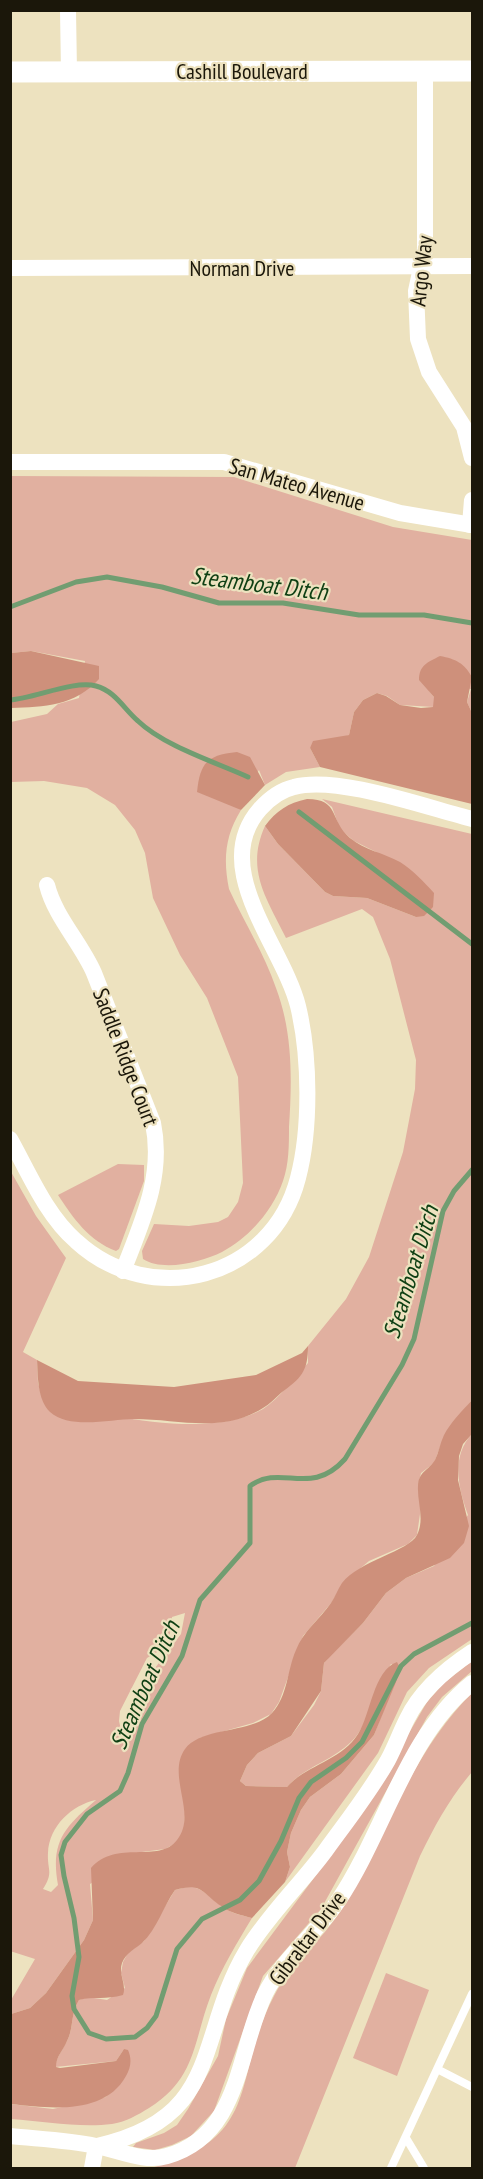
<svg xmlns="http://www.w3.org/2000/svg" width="483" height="2179" font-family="'PT Sans Narrow',sans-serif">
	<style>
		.green { fill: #e1b0a0; fill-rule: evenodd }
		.forest { fill: #ce907b }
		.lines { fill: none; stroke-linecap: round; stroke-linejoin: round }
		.stream { stroke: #719d71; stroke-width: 5 }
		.service { stroke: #fff; stroke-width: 8 }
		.minor { stroke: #fff; stroke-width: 16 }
		.tertiary { stroke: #fff; stroke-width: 21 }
		.labels { text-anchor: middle; stroke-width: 4.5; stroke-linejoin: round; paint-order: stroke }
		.street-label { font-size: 22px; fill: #1b170a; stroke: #ede2bf }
		.water-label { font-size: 24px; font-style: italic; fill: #0f4014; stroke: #ede2bf }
	</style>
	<rect width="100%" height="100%" fill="#ede2bf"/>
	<g class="green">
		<path d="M11,476L234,477L393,527L472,540V713L467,702L471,689L429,691L434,697V707L400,705L387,696L377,693L363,700L354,712L349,735C331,742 328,735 310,748L320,767L286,772L265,785L259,770L235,806L241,810C225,836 223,859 229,889C244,922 264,953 276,988C293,1033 292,1080 289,1127C289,1145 289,1164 283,1181C273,1210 249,1238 222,1252C202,1262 163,1272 143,1259L142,1251L154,1224L189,1226L218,1222L228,1217L238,1202L243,1183L238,1077L207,998L180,955L153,898L145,853L135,830L115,805L87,788L44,781L11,782V722L47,714L58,704L79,698L85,661L31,651L11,653Z"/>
		<path d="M322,799L472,834V1400L445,1434L434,1463L421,1473L418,1485L421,1507L417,1535L408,1544L369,1561L343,1583L332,1602L303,1636L279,1702L271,1714L253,1723L200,1738L180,1761L185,1814L184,1831L176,1843L165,1849L142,1852L90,1884L93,1920L84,1940L46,1993L30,2008L11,2014V2000L35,1959L10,1951V1170L36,1216L66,1258L23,1352L37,1360L38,1383L43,1401C103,1414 207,1441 263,1409C280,1398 294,1378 308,1363V1346L346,1299L369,1257L403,1152L415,1089L416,1060L390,959L373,917L362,909L286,938C267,899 245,870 265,826L278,844L325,892L333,896L367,898L416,917L376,852L354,841L340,829L332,807ZM185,1613L181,1634L152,1672L148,1687L131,1717L124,1743L119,1721L120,1711L147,1658L164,1648L169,1641L172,1617ZM96,1800C65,1827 50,1841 58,1885L51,1892L43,1889C54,1872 47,1870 48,1853C49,1826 72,1805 96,1800Z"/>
		<path d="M118,1164L144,1165V1181L119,1249L116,1251C89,1241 73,1218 58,1195Z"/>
		<path d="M472,1434V1639L429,1668L407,1692L378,1753L285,1882L290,1867L287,1852L291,1833L301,1810L310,1797L341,1774L374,1735L400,1668L391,1664C375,1687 370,1724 351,1742C332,1761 304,1767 287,1787L246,1786L240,1781L247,1765L258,1753L291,1736L314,1705L321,1691L324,1663L330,1656L363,1623L386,1593L406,1578L434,1566L468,1515C458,1488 451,1456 472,1434Z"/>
		<polygon points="472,1661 472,1671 442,1697 427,1717 321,1909 263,1976 214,2111 191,2136 172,2145 155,2150 133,2147 136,2143 164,2133 177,2125 188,2109 218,2056 226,2019 247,1968 363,1812 427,1702 444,1683"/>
		<path d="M472,1693V1772C450,1798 435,1825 420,1856L295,2168H151C264,2138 231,2078 274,1996C291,1963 322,1941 341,1910C385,1838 411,1753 472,1693Z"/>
		<path d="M191,1886C206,1891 208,1896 220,1905C229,1913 241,1915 252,1918C237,1943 222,1967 211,1995C193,2041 197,2078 149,2108C138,2115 125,2122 112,2124C79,2128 43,2121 11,2119L10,2104L53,2109L106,2097L124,2049L116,2061L55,2067C57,2056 62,2051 67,2041C74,2027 70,2016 79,2000L88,1997L107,2000L125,1988L121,1973L123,1962L128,1953L144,1941L175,1890Z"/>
		<polygon points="386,1973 429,1990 397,2076 353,2058"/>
	</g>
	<g class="forest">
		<path d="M31,651L99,666V679C75,706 44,707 11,708V653Z"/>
		<path d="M440,656C456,659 464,663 472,677L467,702L472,713V804L320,767L310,748L313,741L349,735L354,712L363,700L377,693L386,696L400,705L421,708L433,707L434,697L419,680C419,665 428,662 440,656Z"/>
		<path d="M237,752L250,757L265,785L241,810L197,792C200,762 208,755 237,752Z"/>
		<path d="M307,799C340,799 329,820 350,838C364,850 384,853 400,862C413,870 424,882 434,893L433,907L424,916L416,917L367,898L333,896L325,892L278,844L265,826C276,811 288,803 307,799Z"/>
		<path d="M308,1346C308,1372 301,1378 281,1393C275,1398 270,1404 263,1408C222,1434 179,1419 134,1419C111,1419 70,1430 50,1412C37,1399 38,1376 37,1360L78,1381L174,1387L256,1375L302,1353Z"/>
		<path d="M472,1400V1434L463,1444L459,1456L458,1480L469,1526L464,1543L450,1558L406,1578L386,1593L363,1623L324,1663L321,1691L291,1736L258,1753L247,1765L240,1781L246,1786L287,1787C306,1765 341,1761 358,1734C371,1714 373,1671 397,1662L400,1668L396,1682L374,1735L341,1774L310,1797L301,1810L291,1833L287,1852L290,1867L285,1882L252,1918C241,1915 230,1913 221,1906C201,1892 202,1882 175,1890C163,1907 157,1929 142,1943C135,1949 126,1953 122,1963C118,1975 127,1984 123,1995C106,2000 94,1996 79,2000C70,2016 74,2027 67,2041C63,2051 56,2056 56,2067L60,2068L116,2061L124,2049L128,2050C132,2059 131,2067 126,2076C104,2116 48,2108 11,2104V2014L30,2008L46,1993L84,1940L93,1920L91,1868C116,1839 159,1864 177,1840C198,1814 166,1776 185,1749C202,1726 252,1734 272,1713C288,1696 287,1670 296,1650C303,1631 320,1619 331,1603C335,1597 338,1589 342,1583C359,1561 409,1551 417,1535C425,1519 417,1502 418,1486C418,1472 429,1470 435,1460C439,1452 440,1443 444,1435C450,1423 463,1410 472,1400Z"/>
	</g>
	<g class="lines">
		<g class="stream">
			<polyline points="10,607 76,582 107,577 162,587 219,603 283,603 359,615 424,615 472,623"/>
			<path d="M10,700C35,698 74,680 96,686C115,691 124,709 138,721C164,746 215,762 248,777"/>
			<polyline points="299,812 472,944"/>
			<path d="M472,1170L454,1191L443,1211L414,1339L402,1365L345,1459C310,1498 282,1463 250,1486V1543L200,1600L182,1656L142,1724L128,1773L120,1791L87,1814L65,1842L61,1855L64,1876L74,1918L79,1957L72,1996L74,2009L89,2033L106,2039L135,2037L147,2028L156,2016L177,1949L202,1919L240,1900L259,1881L281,1841L299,1798L311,1782L346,1758L362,1742L401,1666L414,1654L472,1623"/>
		</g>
		<g class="service">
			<polyline points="439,2070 472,2087"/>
			<polyline points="406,2138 424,2168"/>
			<polyline points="391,2168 472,1994"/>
		</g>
		<g class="minor">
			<polyline points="68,10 69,72"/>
			<polyline points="425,70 425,249 416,291 418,339 429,372 464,427 472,458"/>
			<polyline points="10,268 472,266"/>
			<polyline points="10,462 224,462 400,513 472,525"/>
			<polyline points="470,525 472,500"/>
			<path d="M47,885C55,917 81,943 94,973L153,1123C164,1176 142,1222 123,1271"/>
			<path d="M10,1139C29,1173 46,1215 76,1241C151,1310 272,1279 298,1178C311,1128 310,1056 298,1006C283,946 208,868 260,809C269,799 281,790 294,787C337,775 428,808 472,819"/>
			<path d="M10,2136C39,2139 68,2140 96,2146C119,2150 144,2163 167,2156C241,2135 237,2052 265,1994C282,1959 316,1934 338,1901C384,1833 406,1736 472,1683"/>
			<path d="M97,2146C224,2118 195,2037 247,1950C269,1914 301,1884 326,1850C347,1821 370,1792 388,1760C395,1747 400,1733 407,1719C421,1690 446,1669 472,1652"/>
			<polyline points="92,2168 96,2146"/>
		</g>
		<polyline class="tertiary" points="10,72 472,71"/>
	</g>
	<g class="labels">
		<g class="street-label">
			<text x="242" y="79">Cashill Boulevard</text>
			<text x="242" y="276">Norman Drive</text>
			<text transform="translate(421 271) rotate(-84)" y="8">Argo Way</text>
			<text transform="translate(297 484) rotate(16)" y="8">San Mateo Avenue</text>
			<text transform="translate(126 1057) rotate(69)" y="8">Saddle Ridge Court</text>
			<text transform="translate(307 1938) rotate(-53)" y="8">Gibraltar Drive</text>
		</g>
		<g class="water-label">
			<text transform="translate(259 584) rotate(7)" y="8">Steamboat Ditch</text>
			<text transform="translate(411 1272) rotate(-73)" y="8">Steamboat Ditch</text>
			<text transform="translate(145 1685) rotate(-66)" y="8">Steamboat Ditch</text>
		</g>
	</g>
	<rect width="483" height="2179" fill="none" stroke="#1b170a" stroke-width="24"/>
</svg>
